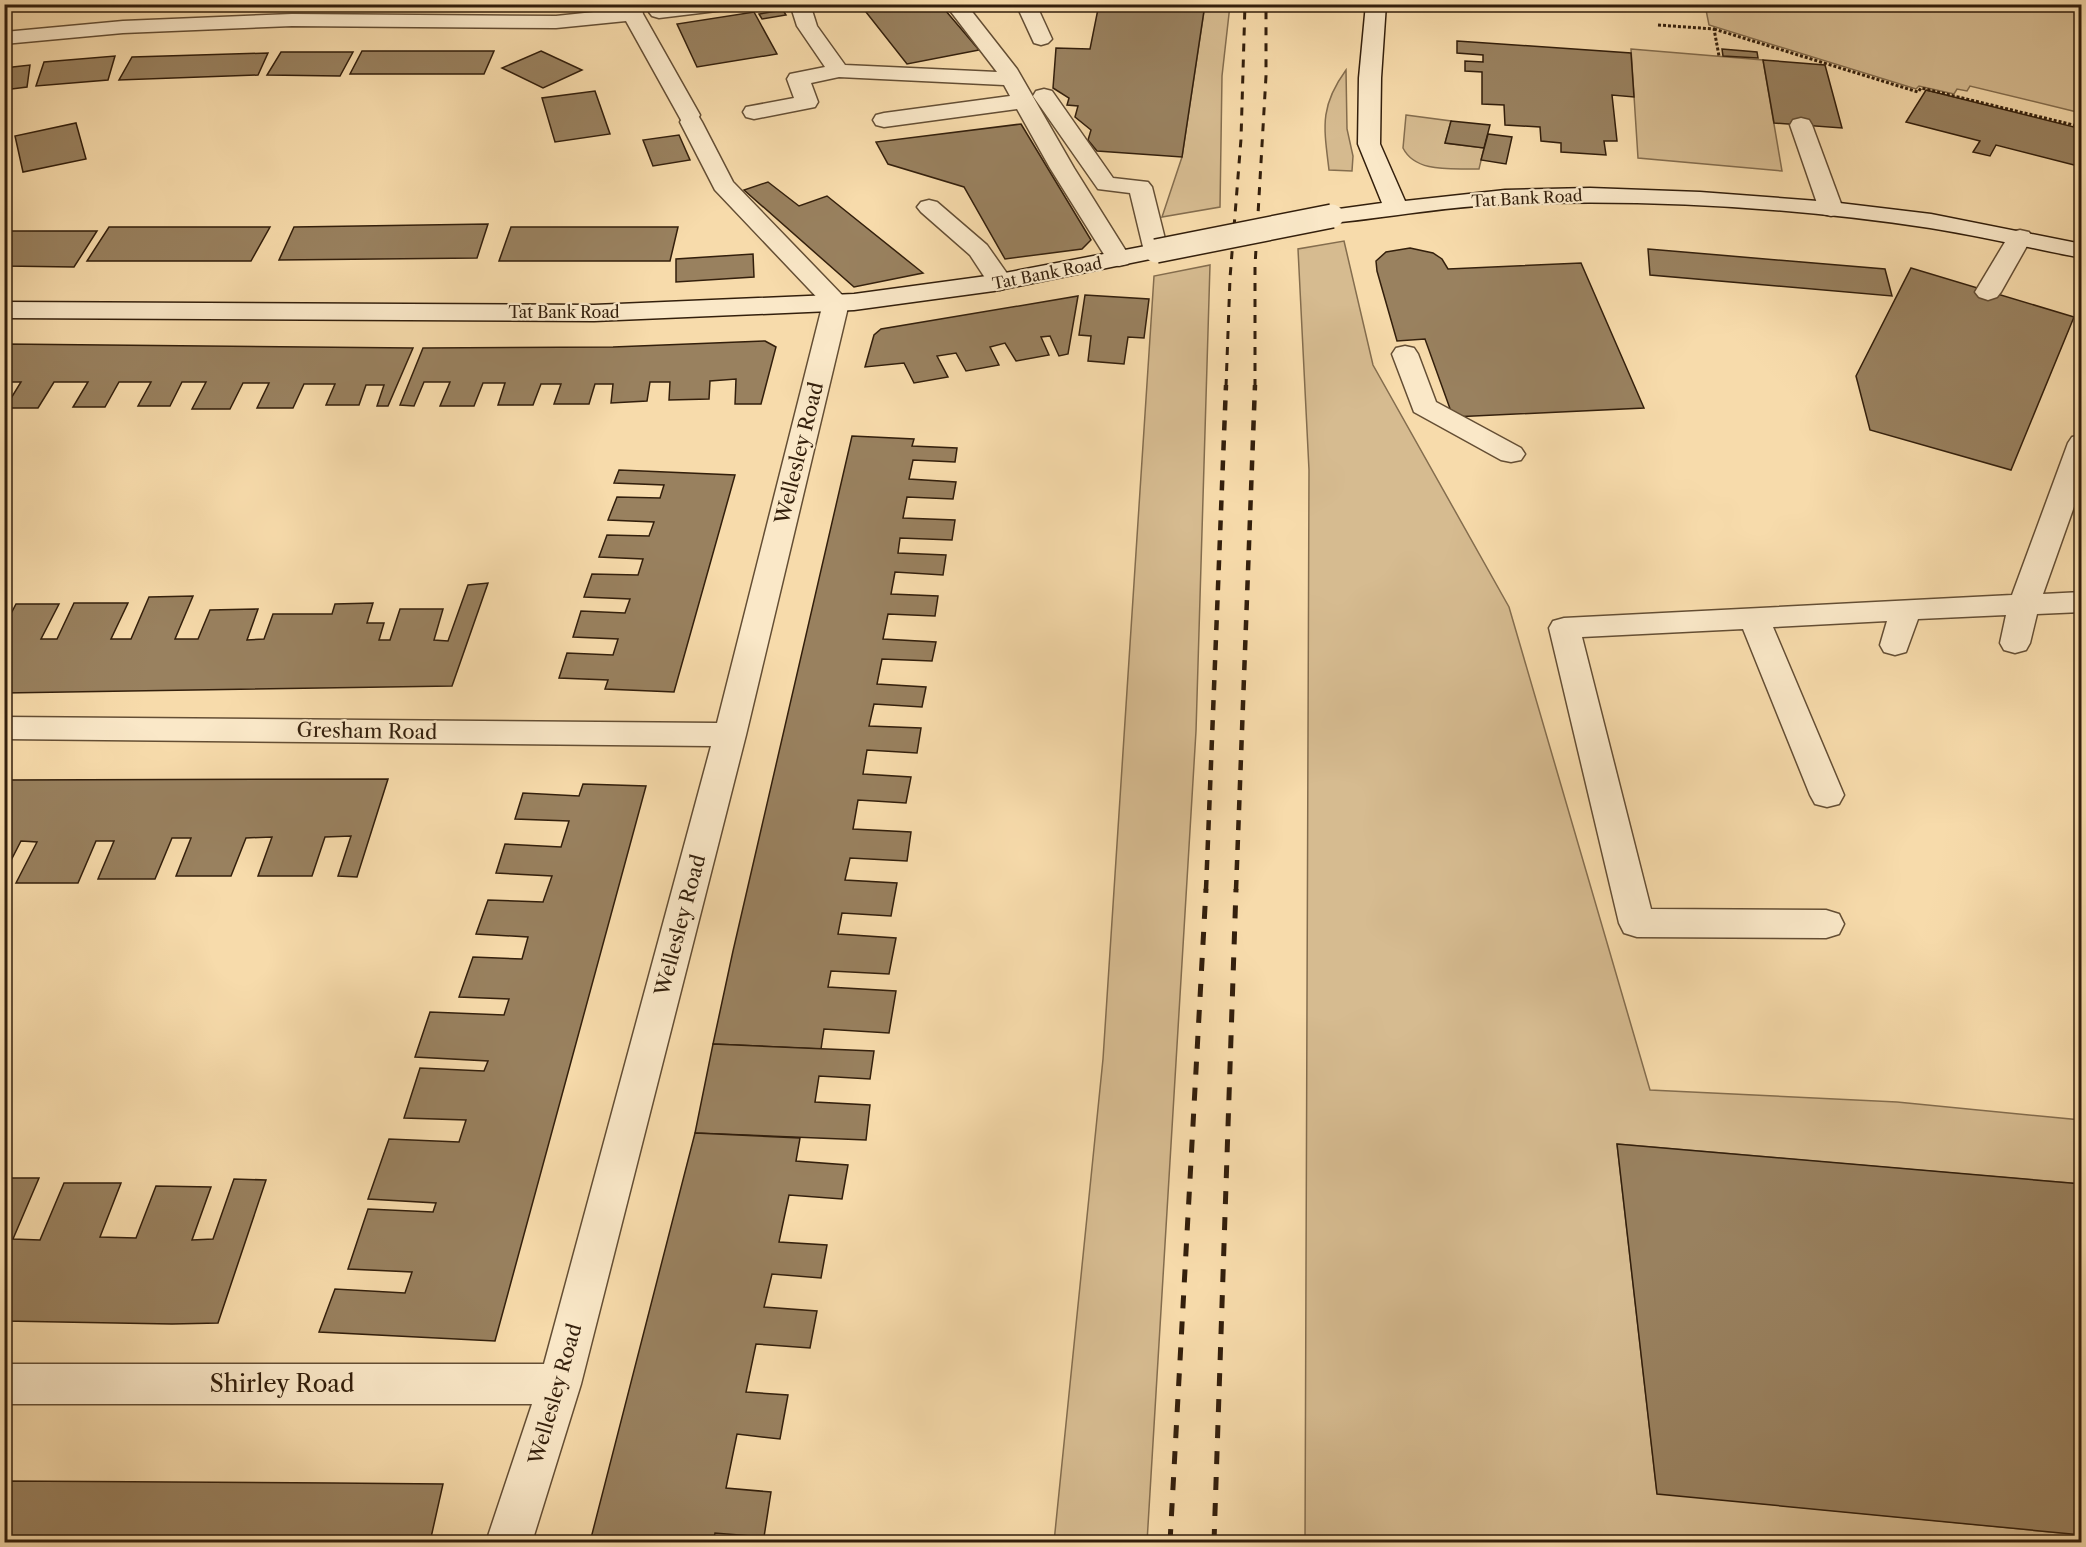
<svg xmlns="http://www.w3.org/2000/svg" width="2086" height="1547" font-family="'Libre Caslon Text',serif">
	<style>
		.green { fill: #d6bb90; stroke: #846d4e; stroke-width: 1.5 }
		.building { fill: #99815f; stroke: #331f0c; stroke-width: 1.5 }
		.lines { fill: none; stroke-linecap: round; stroke-linejoin: round }
		.lane-casing { stroke: #644e34; stroke-width: 3 }
		.street-casing { stroke: #644e34; stroke-width: 3 }
		.secondary-casing { stroke: #331f0c; stroke-width: 3 }
		.path { stroke: #331f0c; stroke-width: 3; stroke-dasharray: 3 2; stroke-linecap: butt }
		.lane { fill: #fae8c8; fill-rule: evenodd }
		.street { fill: #fae8c8; fill-rule: evenodd }
		.secondary { fill: #fae8c8; fill-rule: evenodd }
		.rail-far2 { stroke: #331f0c; stroke-width: 3; stroke-dasharray: 8 8; stroke-linecap: butt }
		.rail-far1 { stroke: #331f0c; stroke-width: 4.5; stroke-dasharray: 10 10; stroke-linecap: butt }
		.rail { stroke: #331f0c; stroke-width: 5; stroke-dasharray: 13 13; stroke-linecap: butt }
		.secondary-bridge-casing { stroke: #331f0c; stroke-width: 26; stroke-linecap: butt }
		.secondary-bridge { stroke: #fae8c8; stroke-width: 23 }
		.labels { text-anchor: middle; stroke-width: 4.5; stroke-linejoin: round; paint-order: stroke }
		.far-street-label { font-size: 16px; fill: #331f0c; stroke: #fae8c8 }
		.street-label { font-size: 20px; fill: #331f0c; stroke: #fae8c8 }
		.near-street-label { font-size: 24px; fill: #331f0c; stroke: #fae8c8 }
	</style>
	<rect width="100%" height="100%" fill="#f7dbab"/>
	<filter id="stains"><feTurbulence type="fractalNoise" baseFrequency=".00333" numOctaves="4"/><feColorMatrix values="0 0 0 0 .2 0 0 0 0 .09 0 0 0 0 .02 0 0 0 .5 -.17"/></filter>
	<radialGradient id="worn" r=".72"><stop offset=".6" stop-color="#630" stop-opacity="0"/><stop offset="1" stop-color="#630" stop-opacity=".3"/></radialGradient>
	<g class="green">
		<polygon points="1205,5 1230,5 1222,76 1220,207 1162,217 1182,157"/>
		<polygon points="1705,5 2081,5 2081,113 1970,86 1967,91 1957,89 1954,94 1919,86 1916,89 1709,25"/>
		<polygon points="1631,49 1763,60 1782,171 1638,158"/>
		<path d="M1346,70L1347,129L1353,156L1352,171L1329,170C1324,128 1319,107 1346,70Z"/>
		<path d="M1406,115L1451,121L1445,143L1484,148L1479,169C1454,168 1416,174 1403,148Z"/>
		<polygon points="1344,241 1373,365 1509,607 1650,1090 1897,1102 2081,1120 2081,1184 1617,1144 1657,1493 2081,1535 2081,1542 1305,1542 1309,470 1298,249"/>
		<polygon points="1210,265 1196,731 1147,1542 1054,1542 1103,1059 1154,276"/>
	</g>
	<g class="building">
		<polygon points="54,4 98,4 89,11"/>
		<polygon points="125,4 197,4 123,8"/>
		<polygon points="876,4 940,4 979,50 907,64 862,7"/>
		<polygon points="1099,4 1205,4 1182,157 1097,151 1088,140 1091,130 1075,117 1078,106 1067,105 1069,98 1053,88 1056,48 1090,49"/>
		<polygon points="783,10 786,15 762,19 759,14"/>
		<polygon points="754,12 777,54 697,67 677,24"/>
		<polygon points="1457,41 1631,53 1634,97 1612,95 1617,141 1604,141 1606,155 1561,152 1561,143 1541,141 1540,127 1505,125 1504,105 1482,104 1482,72 1465,71 1465,61 1483,62 1483,55 1457,53"/>
		<polygon points="1722,49 1757,52 1758,58 1723,56"/>
		<polygon points="362,51 494,51 484,74 350,74"/>
		<polygon points="541,51 582,70 543,88 502,68"/>
		<polygon points="281,52 353,52 340,76 267,75"/>
		<polygon points="268,53 258,75 119,80 132,57"/>
		<polygon points="115,56 108,80 36,86 44,62"/>
		<polygon points="1763,60 1825,65 1842,128 1774,123"/>
		<polygon points="30,65 27,87 4,90 4,68"/>
		<polygon points="1926,90 2082,129 2082,167 1996,145 1990,156 1973,152 1980,141 1906,122"/>
		<polygon points="595,91 610,134 555,142 542,98"/>
		<polygon points="1451,121 1490,125 1484,148 1445,143"/>
		<polygon points="76,123 86,159 23,172 15,136"/>
		<polygon points="1021,124 1091,240 1082,249 1005,259 964,187 888,164 876,142"/>
		<polygon points="1488,134 1512,137 1506,164 1481,160"/>
		<polygon points="679,135 690,160 653,166 643,140"/>
		<polygon points="768,182 799,206 827,196 923,273 854,287 744,190"/>
		<polygon points="488,224 477,258 279,260 294,227"/>
		<polygon points="109,227 270,227 251,261 87,261"/>
		<polygon points="511,227 678,227 670,261 499,261"/>
		<polygon points="4,231 97,231 74,267 4,266"/>
		<polygon points="1410,248 1433,253 1442,259 1448,269 1581,263 1644,408 1453,417 1425,339 1397,341 1377,271 1376,261 1386,252"/>
		<polygon points="1648,249 1885,269 1892,296 1650,275"/>
		<polygon points="753,254 754,277 676,282 676,259"/>
		<polygon points="1911,268 2074,317 2011,470 1870,430 1856,376"/>
		<polygon points="1085,295 1149,299 1144,338 1128,337 1124,364 1088,361 1091,336 1079,335"/>
		<polygon points="1078,296 1068,354 1059,356 1050,336 1041,337 1049,355 1016,361 1005,343 990,347 999,365 966,371 956,353 937,356 948,377 914,383 904,363 865,367 874,335 881,329"/>
		<polygon points="765,341 776,347 761,404 735,404 736,379 710,381 709,399 669,400 670,382 650,382 647,401 611,403 613,384 595,384 589,404 554,404 561,384 541,384 533,405 498,405 505,383 483,383 474,406 440,406 450,382 424,382 414,406 400,405 423,348 613,347"/>
		<polygon points="4,344 413,348 388,406 377,406 384,385 366,385 359,405 326,405 335,384 304,384 293,408 257,408 269,383 243,383 230,409 192,409 206,382 182,382 170,406 138,406 151,382 119,382 105,407 73,407 88,382 54,382 38,408 5,408 21,382 4,382"/>
		<polygon points="852,436 914,439 912,446 957,448 955,462 913,460 909,479 956,482 953,499 907,497 903,518 955,520 952,540 900,538 898,553 946,555 943,575 895,572 891,594 938,596 935,616 888,614 883,639 936,642 932,661 882,659 877,684 926,687 922,707 874,704 869,726 921,728 917,753 867,750 863,774 911,777 906,803 858,800 853,829 911,832 907,861 850,858 845,880 897,883 891,916 842,913 838,934 896,938 889,974 831,971 828,987 896,991 889,1033 824,1029 821,1049 713,1044 733,951"/>
		<polygon points="619,470 735,475 674,692 605,689 608,680 559,678 567,653 613,655 618,639 573,637 581,611 625,613 630,599 584,597 592,574 638,575 643,559 599,557 607,535 649,536 654,522 608,520 617,497 660,498 664,485 614,483"/>
		<polygon points="488,583 452,686 4,693 4,627 16,604 59,604 41,639 57,639 74,603 128,603 111,639 131,639 149,597 193,596 175,639 198,639 210,610 258,609 247,640 264,639 273,614 332,614 335,604 373,603 367,623 384,623 379,640 390,640 400,609 443,609 434,640 448,641 468,585"/>
		<polygon points="388,779 357,877 338,876 351,836 325,837 312,876 258,876 272,837 246,838 231,876 176,876 191,838 172,838 155,879 98,879 114,841 96,841 78,883 16,883 37,842 21,841 4,874 4,780"/>
		<polygon points="583,784 646,786 495,1341 319,1332 335,1289 405,1293 412,1272 348,1269 368,1209 433,1212 436,1203 368,1199 389,1139 459,1142 466,1120 404,1118 420,1068 484,1071 488,1061 415,1057 430,1012 504,1015 509,999 459,997 473,957 522,959 528,937 476,934 488,900 543,902 552,876 496,873 505,844 561,847 569,821 515,819 523,793 579,796"/>
		<polygon points="713,1044 874,1051 870,1079 819,1076 815,1102 870,1105 866,1140 695,1133"/>
		<polygon points="695,1133 800,1138 796,1161 848,1165 842,1199 789,1195 779,1242 827,1245 821,1278 772,1274 764,1307 817,1311 810,1348 756,1344 746,1392 788,1395 780,1439 737,1434 726,1488 771,1492 764,1537 715,1533 713,1542 590,1542"/>
		<polygon points="1617,1144 2082,1184 2082,1535 1657,1494"/>
		<polygon points="4,1178 39,1178 13,1239 40,1240 64,1183 121,1183 100,1237 136,1238 156,1186 211,1187 192,1240 213,1239 234,1179 266,1180 218,1323 172,1324 4,1321"/>
		<polygon points="4,1481 332,1483 443,1484 430,1542 4,1542"/>
	</g>
	<g class="lines">
		<g class="lane-casing">
			<g id="lane">
				<polygon points="670,4 735,4 732,8 725,10 659,18 652,16 649,12 652,8"/>
				<polygon points="790,4 810,4 817,26 845,65 997,72 945,4 966,4 1017,69 1074,168 1131,259 1128,264 1119,266 1110,264 1050,168 1017,109 884,127 876,125 873,120 876,115 884,113 1010,96 1004,85 839,77 811,83 818,102 815,107 754,119 746,117 743,112 746,107 794,98 787,79 790,74 825,67 797,26"/>
				<polygon points="1016,4 1036,4 1052,39 1048,43 1041,45 1034,43"/>
				<polygon points="1044,89 1052,91 1113,178 1148,182 1152,187 1168,251 1165,256 1156,258 1147,256 1144,251 1130,193 1098,189 1033,96 1036,91"/>
				<polygon points="691,115 699,117 702,122 733,182 845,298 849,303 845,308 836,311 827,308 715,190 680,122 683,117"/>
				<polygon points="1801,118 1809,120 1812,125 1843,209 1839,214 1831,216 1823,214 1819,209 1790,125 1793,120"/>
				<polygon points="929,200 937,202 987,245 1013,282 1009,287 1000,290 991,287 970,255 921,212 917,207 921,202"/>
				<polygon points="2020,230 2029,232 2032,237 2001,292 1997,297 1988,300 1979,297 1975,292 2011,232"/>
				<polygon points="1405,346 1414,348 1418,354 1436,402 1521,448 1525,454 1521,460 1511,462 1501,460 1414,412 1392,354 1396,348"/>
				<polygon points="2082,435 2082,484 2043,594 2082,592 2082,612 2037,614 2030,643 2026,650 2015,653 2004,650 2000,643 2006,615 1918,619 1906,652 1895,655 1884,652 1880,645 1887,621 1773,627 1844,795 1839,804 1827,807 1815,804 1810,795 1743,629 1582,637 1651,909 1826,910 1839,914 1844,924 1839,934 1826,938 1637,937 1624,933 1619,923 1549,628 1553,621 1564,618 2012,595 2068,443 2072,437"/>
			</g>
		</g>
		<g class="street-casing">
			<g id="street">
				<polygon points="621,4 641,4 643,14 700,115 697,120 689,122 681,120 626,21 556,28 292,26 123,33 4,44 4,32 123,21 292,14 556,16 622,9"/>
				<polygon points="836,295 845,298 849,303 746,735 581,1384 532,1542 486,1542 532,1404 4,1404 4,1364 544,1364 711,746 4,739 4,717 717,723 823,303 827,298"/>
			</g>
		</g>
		<g class="secondary-casing">
			<g id="secondary">
				<path d="M1366,4H1386L1381,78L1380,144L1405,201L1505,190L1590,188L1700,192L1831,202L1931,214L2082,244V258C2031,248 1981,236 1930,228C1791,207 1648,199 1508,204C1450,206 1390,217 1332,223L1324,221L1320,216L1324,211L1382,203L1358,144L1359,78Z"/>
				<polygon points="1156,244 1165,246 1168,251 1165,256 994,291 854,310 594,321 4,318 4,302 594,305 854,294 994,275"/>
			</g>
		</g>
		<g class="path">
			<polyline points="1658,25 1714,29 1719,56"/>
			<polyline points="1714,29 1918,92 1921,88 2082,127"/>
		</g>
		<use href="#lane" class="lane"/>
		<use href="#street" class="street"/>
		<use href="#secondary" class="secondary"/>
		<g class="rail-far2">
			<polyline points="1226,387 1230,278 1241,139 1245,4"/>
			<polyline points="1255,387 1255,266 1266,76 1266,4"/>
		</g>
		<g class="rail-far1">
			<polyline points="1206,890 1226,385"/>
			<polyline points="1236,890 1255,385"/>
		</g>
		<g class="rail">
			<polyline points="1170,1542 1206,889"/>
			<polyline points="1214,1542 1236,889"/>
		</g>
		<g class="secondary-bridge-casing">
			<polyline id="secondary-bridge" points="1156,251 1332,216"/>
		</g>
		<use href="#secondary-bridge" class="secondary-bridge"/>
	</g>
	<g class="labels">
		<g class="far-street-label">
			<text transform="translate(1527 198) rotate(-3)" y="6">Tat Bank Road</text>
			<text transform="translate(1047 273) rotate(-11)" y="6">Tat Bank Road</text>
			<text x="564" y="318">Tat Bank Road</text>
		</g>
		<g class="street-label">
			<text transform="translate(799 453) rotate(-76)" y="7">Wellesley Road</text>
			<text transform="translate(367 731) rotate(1)" y="7">Gresham Road</text>
			<text transform="translate(680 925) rotate(-75)" y="7">Wellesley Road</text>
			<text transform="translate(555 1394) rotate(-74)" y="7">Wellesley Road</text>
		</g>
		<g class="near-street-label">
			<text x="282" y="1392">Shirley Road</text>
		</g>
	</g>
	<rect width="2086" height="1547" fill="none" stroke="#f7dbab" stroke-width="24"/>
	<rect x="6" y="6" width="2074" height="1535" fill="none" stroke="#331f0c" stroke-width="3"/>
	<rect x="12" y="12" width="2062" height="1523" fill="none" stroke="#331f0c" stroke-width="1.5"/>
	<rect width="100%" height="100%" filter="url(#stains)"/>
	<rect width="100%" height="100%" fill="url(#worn)"/>
</svg>
